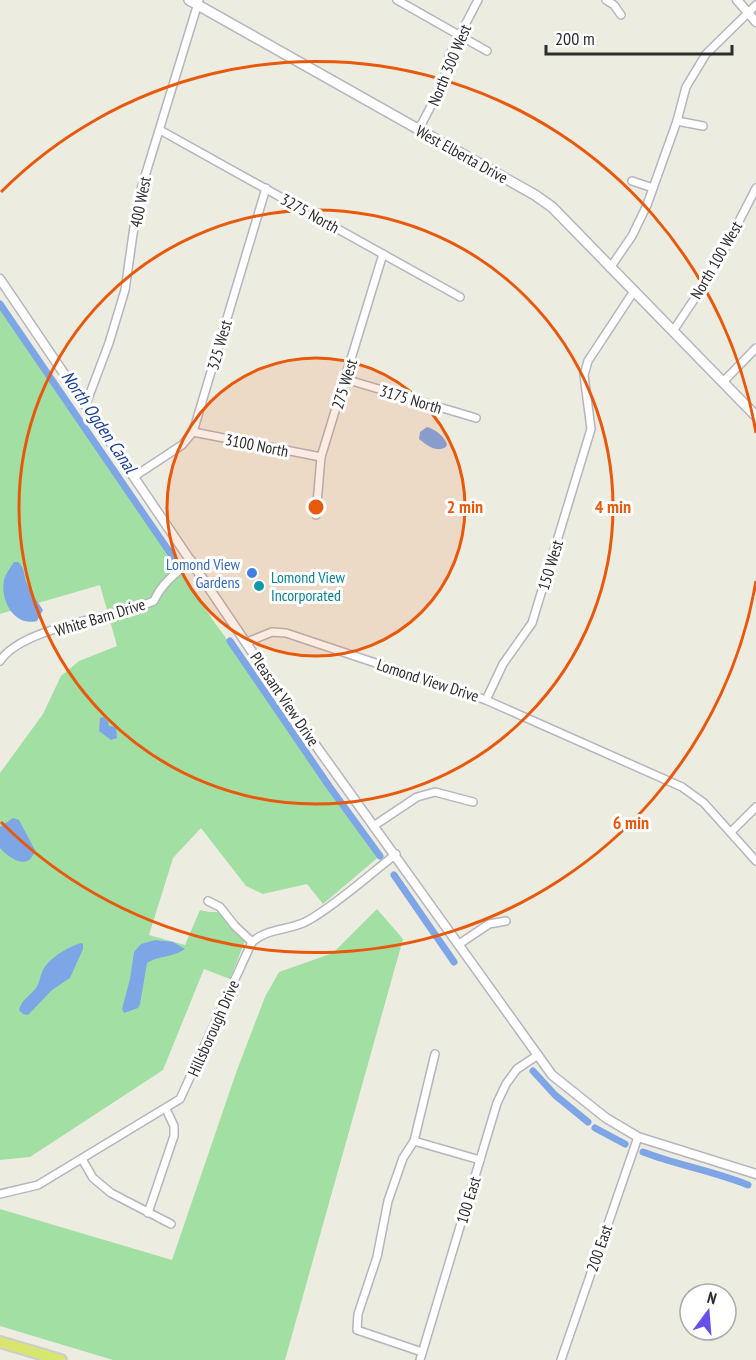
<svg xmlns="http://www.w3.org/2000/svg" width="756" height="1360" font-family="'PT Sans Narrow',sans-serif">
	<style>
		.green { fill: #a2dfa3 }
		.water { fill: #7ea6e6 }
		.lines { fill: none; stroke-linecap: round; stroke-linejoin: round }
		.canal { stroke: #7ea6e6; stroke-width: 7 }
		.minor-casing { stroke: #b6b4bf; stroke-width: 10 }
		.tertiary-casing { stroke: #b6b4bf; stroke-width: 11 }
		.secondary-casing { stroke: #b6b4bf; stroke-width: 12 }
		.primary-casing { stroke: #cdcdcd; stroke-width: 14 }
		.minor { stroke: #fff; stroke-width: 7 }
		.tertiary { stroke: #fff; stroke-width: 8 }
		.secondary { stroke: #fff; stroke-width: 9 }
		.primary { stroke: #d9e66d; stroke-width: 10 }
		.ring { fill: none; stroke: #e8590c; stroke-width: 3 }
		.shop-dot { fill: #3f7fe0; stroke: #fff; stroke-width: 2 }
		.culture-dot { fill: #0f9aa8; stroke: #fff; stroke-width: 2 }
		.labels { text-anchor: middle; stroke-width: 6; stroke-linejoin: round; paint-order: stroke }
		.street-label { font-size: 16px; fill: #2d2d2d; stroke: #fff }
		.shop-label { font-size: 16px; fill: #366cbe; stroke: #fff; text-anchor: end }
		.culture-label { font-size: 16px; fill: #0d838f; stroke: #fff; text-anchor: start }
		.water-label { font-size: 18px; font-style: italic; fill: #194095; stroke: #fff }
		.centre { fill: #e8590c; stroke: #fff; stroke-width: 3 }
		.ring-label { font-size: 18px; text-anchor: middle; font-weight: bold; fill: #e8590c; stroke: #fff; stroke-width: 6; stroke-linejoin: round; paint-order: stroke }
	</style>
	<rect width="100%" height="100%" fill="#edece1"/>
	<g class="green">
		<polygon points="0,308 215,623 382,854 323,904 307,884 263,894 246,886 201,828 173,858 149,935 185,945 200,910 209,912 219,912 234,931 245,941 230,979 204,969 163,1070 30,1157 0,1160 0,773 43,714 61,676 79,661 117,646 100,585 0,614"/>
		<polygon points="377,909 403,939 285,1360 113,1360 0,1326 0,1209 172,1260 237,1070 265,997 279,972 333,953"/>
	</g>
	<g class="water">
		<path d="M427,427C435,429 444,436 447,444L446,447C435,453 427,445 419,439L420,432Z"/>
		<path d="M14,562H18C26,569 23,575 27,584C30,593 38,602 43,610L37,621C14,627 0,600 4,580C6,573 10,568 14,562Z"/>
		<polygon points="103,717 108,721 109,726 116,727 117,738 111,740 99,731 100,718"/>
		<path d="M13,818L19,820L35,850C29,871 11,860 0,848V827Z"/>
		<path d="M155,940L173,942L185,949C173,958 159,955 147,963L140,1004L138,1008L124,1013L122,1009L130,979L134,952L141,944Z"/>
		<path d="M81,943L83,944V949L70,978L52,990L28,1015L23,1014L19,1010C22,999 30,996 36,988C40,982 40,976 43,970C49,958 68,947 81,943Z"/>
	</g>
	<g class="lines">
		<g class="canal">
			<polyline points="0,304 173,557"/>
			<polyline points="230,641 329,786 380,856"/>
			<polyline points="394,875 454,962"/>
			<polyline points="533,1071 555,1095 588,1122"/>
			<polyline points="595,1128 625,1144"/>
			<path d="M643,1152C677,1165 713,1171 748,1185"/>
		</g>
		<g class="minor-casing">
			<g id="minor">
				<polyline points="397,0 487,51"/>
				<polyline points="606,0 614,5 621,15"/>
				<polyline points="677,121 703,126"/>
				<polyline points="419,129 444,81 449,56 478,0"/>
				<polyline points="160,130 460,297"/>
				<polyline points="632,181 653,188"/>
				<polyline points="610,268 632,236 647,205 677,121 686,87 706,54 756,5"/>
				<polyline points="673,331 715,268 756,188"/>
				<polyline points="345,379 476,418"/>
				<polyline points="723,382 756,348"/>
				<polyline points="86,404 109,343 125,290 138,199 199,0"/>
				<polyline points="193,432 321,457"/>
				<polyline points="135,476 182,445 193,432 266,188"/>
				<polyline points="316,515 321,457 383,254"/>
				<polyline points="247,642 272,632 286,633 486,700 682,787 704,803 756,861"/>
				<path d="M0,661C23,626 115,618 154,601C161,584 177,571 192,561"/>
				<polyline points="486,700 503,664 532,623 591,429 584,375 588,361 634,291"/>
				<polyline points="375,825 417,797 435,792 473,802"/>
				<polyline points="731,832 756,807"/>
				<polyline points="208,901 220,907 235,926 252,942"/>
				<polyline points="459,944 489,924 506,921"/>
				<polyline points="414,1141 480,1160"/>
				<polyline points="82,1159 93,1178 111,1193 171,1224"/>
				<path d="M0,1194L38,1185L180,1099L252,942C269,927 291,931 309,920C337,904 369,875 396,854"/>
				<polyline points="148,1213 174,1136 174,1126 166,1109"/>
				<polyline points="422,1352 357,1330 358,1314 377,1257 388,1201 403,1158 414,1141 435,1054"/>
				<polyline points="420,1360 497,1103 506,1084 517,1069 538,1055"/>
				<polyline points="561,1360 638,1137"/>
			</g>
		</g>
		<g class="tertiary-casing">
			<g id="tertiary">
				<polyline points="737,0 756,22"/>
				<polyline points="0,279 309,736 552,1075 606,1118 638,1137 756,1174"/>
			</g>
		</g>
		<g class="secondary-casing">
			<polyline id="secondary" points="189,0 535,195 552,207 756,416"/>
		</g>
		<g class="primary-casing">
			<polyline id="primary" points="0,1342 61,1360"/>
		</g>
		<use href="#minor" class="minor"/>
		<use href="#tertiary" class="tertiary"/>
		<use href="#secondary" class="secondary"/>
		<use href="#primary" class="primary"/>
	</g>
	<circle cx="316" cy="507" r="149" fill="#e8590c" fill-opacity=".12"/>
	<g class="ring">
		<circle cx="316" cy="507" r="149"/>
		<circle cx="316" cy="507" r="297"/>
		<path d="M756 581A446 446 0 0 1 1 822M1 192A446 446 0 0 1 756 433"/>
	</g>
	<circle class="shop-dot" cx="252" cy="573" r="6"/>
	<circle class="culture-dot" cx="259" cy="586" r="6"/>
	<g class="labels">
		<g class="street-label">
			<text transform="translate(449 65) rotate(-67)" y="6">North 300 West</text>
			<text transform="translate(462 154) rotate(29)" y="6">West Elberta Drive</text>
			<text transform="translate(140 202) rotate(-79)" y="6">400 West</text>
			<text transform="translate(310 213) rotate(29)" y="6">3275 North</text>
			<text transform="translate(716 260) rotate(-60)" y="6">North 100 West</text>
			<text transform="translate(219 345) rotate(-74)" y="6">325 West</text>
			<text transform="translate(344 384) rotate(-73)" y="6">275 West</text>
			<text transform="translate(411 399) rotate(17)" y="6">3175 North</text>
			<text transform="translate(257 445) rotate(11)" y="6">3100 North</text>
			<text transform="translate(550 565) rotate(-73)" y="6">150 West</text>
			<text transform="translate(100 617) rotate(-17)" y="6">White Barn Drive</text>
			<text transform="translate(428 680) rotate(18)" y="6">Lomond View Drive</text>
			<text transform="translate(285 699) rotate(56)" y="6">Pleasant View Drive</text>
			<text transform="translate(213 1028) rotate(-66)" y="6">Hillsborough Drive</text>
			<text transform="translate(468 1200) rotate(-73)" y="6">100 East</text>
			<text transform="translate(599 1248) rotate(-71)" y="6">200 East</text>
		</g>
		<g class="shop-label">
			<text x="240" y="570">Lomond View<tspan x="240" dy="18">Gardens</tspan></text>
		</g>
		<g class="culture-label">
			<text x="271" y="583">Lomond View<tspan x="271" dy="18">Incorporated</tspan></text>
		</g>
		<g class="water-label">
			<text transform="translate(99 422) rotate(56)" y="6">North Ogden Canal</text>
		</g>
	</g>
	<circle cx="316" cy="507" r="9" class="centre"/>
	<g class="ring-label">
		<text x="465" y="513">2 min</text>
		<text x="613" y="513">4 min</text>
		<text x="631" y="829">6 min</text>
	</g>
	<g transform="translate(708 1312) rotate(16)"><circle r="28" fill="#ffffff" stroke="#ababab" stroke-width="1.5"/>
	<path d="M0-4.5L10 22L0 15L-10 22Z" fill="#684fec"/>
	<text y="-9" font-size="16" font-weight="bold" text-anchor="middle" fill="#2d2d2d">N</text>
	</g>
	<path d="M546 45v9h186v-9" fill="none" stroke="#2d2d2d" stroke-width="3"/>
	<text x="555" y="45" font-size="18" fill="#2d2d2d" stroke="#ffffff" stroke-width="4.5" paint-order="stroke">200 m</text>
</svg>
